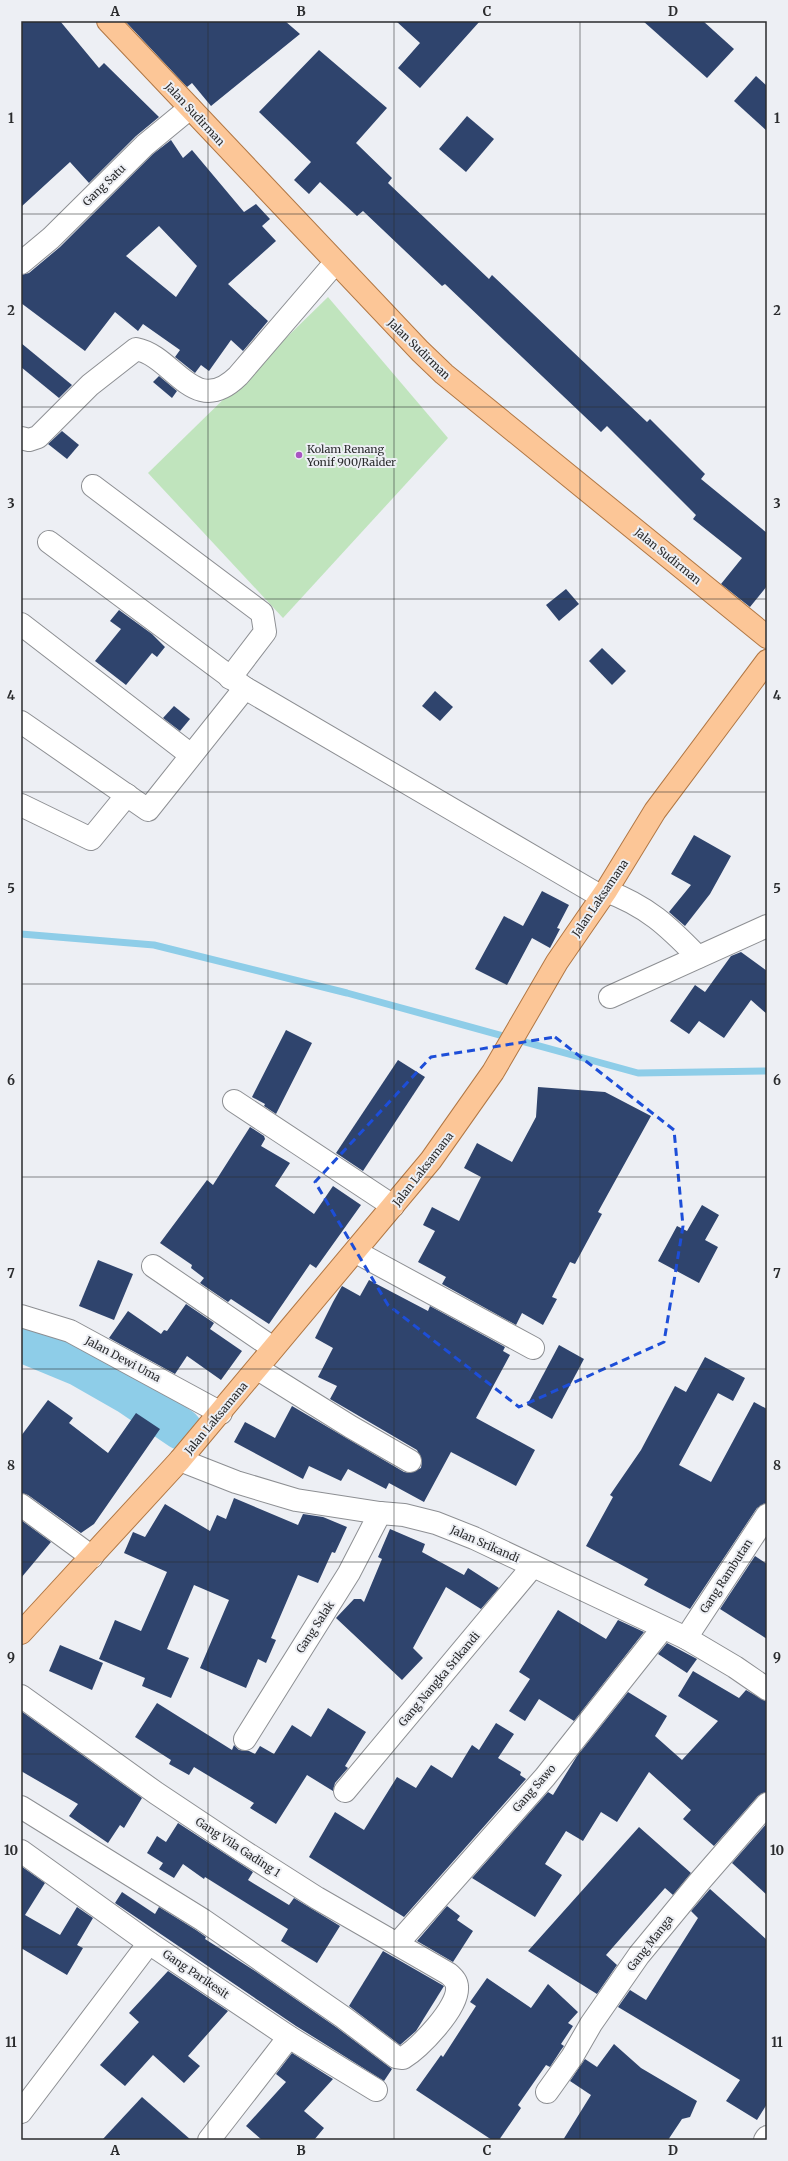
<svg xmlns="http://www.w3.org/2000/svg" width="788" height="2161" font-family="Merriweather,serif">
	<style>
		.green { fill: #c0e4bd }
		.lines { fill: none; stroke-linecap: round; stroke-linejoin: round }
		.stream { stroke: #8ecde8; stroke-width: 7 }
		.river { stroke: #8ecde8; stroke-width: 42 }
		.building { fill: #2f446d; fill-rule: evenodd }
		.minor-casing { stroke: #8d8f93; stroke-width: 24 }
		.major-casing { stroke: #b17744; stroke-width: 24 }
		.minor { stroke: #fff; stroke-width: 22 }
		.major { stroke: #fcc697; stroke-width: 22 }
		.marked { fill: none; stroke: #1d4ed8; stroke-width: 3; stroke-dasharray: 8 5; stroke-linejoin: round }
		.grid { fill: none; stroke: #2a2b2d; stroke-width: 1; stroke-opacity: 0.55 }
		.poi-dot { fill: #a854c2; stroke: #edeff4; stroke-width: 1.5 }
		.labels { text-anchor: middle; stroke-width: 4; stroke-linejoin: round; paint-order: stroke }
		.street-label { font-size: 11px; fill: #2a2b2d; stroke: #edeff4 }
		.poi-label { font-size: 11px; fill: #2a2b2d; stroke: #edeff4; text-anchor: start }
		.neatline { fill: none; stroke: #2a2b2d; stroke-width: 1.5 }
		.grid-label { font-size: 13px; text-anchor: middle; font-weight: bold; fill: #2a2b2d }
	</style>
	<rect width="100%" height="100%" fill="#edeff4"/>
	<polygon class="green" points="328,297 448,438 283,618 148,473"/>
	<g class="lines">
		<polyline class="stream" points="21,934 154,945 347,993 638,1073 767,1071"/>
		<polyline class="river" points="21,1341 79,1365 128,1393 181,1429"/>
	</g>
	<g class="building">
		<polygon points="21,21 60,21 99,68 104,63 159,117 136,136 89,183 70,162 21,207"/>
		<polygon points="125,21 285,21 300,34 211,106 192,83 187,87"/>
		<polygon points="396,21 480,21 420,88 398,68 420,43"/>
		<polygon points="643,21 703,21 734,49 707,78"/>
		<polygon points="319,50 387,108 356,143 392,178 388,183 489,279 492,275 647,422 650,419 705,474 701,479 767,533 767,586 750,607 721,584 742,558 693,519 696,515 607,426 601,432 445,284 442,286 363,211 357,216 320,182 309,194 294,180 311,162 259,112"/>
		<polygon points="756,76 767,86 767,131 734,101"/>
		<polygon points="467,116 494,139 466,172 439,149"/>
		<path d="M171,140L183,158L192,150L244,212L256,204L270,219L262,226L276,241L228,284L268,321L243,351L231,340L209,371L201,365L195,373L175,357L180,350L143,324L138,331L115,312L85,351L21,303V275L29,273L60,247L153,154ZM159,226L197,266L176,297L126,256Z"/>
		<polygon points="21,343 72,385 59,398 21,367"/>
		<polygon points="159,376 177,391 172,398 153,382"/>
		<polygon points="62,431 79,445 67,459 48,444"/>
		<polygon points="566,589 579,604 559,621 546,605"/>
		<polygon points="119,610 152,634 165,647 157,657 152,653 126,685 95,661 121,629 110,621"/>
		<polygon points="602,648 626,671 612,685 589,661"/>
		<polygon points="435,691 453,707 440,721 422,706"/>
		<polygon points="174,706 190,719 180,731 163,718"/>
		<polygon points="694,835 731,856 710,894 685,926 669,912 691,885 671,874"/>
		<polygon points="542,891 569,905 557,928 560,929 550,948 532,938 507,985 475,969 504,916 523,926"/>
		<polygon points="741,952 767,971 767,1014 751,1000 724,1038 699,1021 689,1034 670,1021 695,985 705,992 731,956"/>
		<polygon points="286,1030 312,1043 276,1114 264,1106 265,1104 252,1097"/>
		<polygon points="398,1060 425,1077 363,1171 336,1153"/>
		<polygon points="538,1087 605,1092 651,1116 598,1212 602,1214 575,1264 570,1262 552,1297 557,1299 543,1325 522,1313 516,1325 442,1284 446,1277 418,1262 435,1231 423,1225 432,1207 459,1221 481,1177 464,1168 477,1143 512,1162 536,1117"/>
		<polygon points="250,1127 264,1136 265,1139 261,1146 290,1163 275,1186 314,1214 333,1186 361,1205 316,1268 310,1264 269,1324 231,1299 228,1302 200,1283 204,1278 191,1268 192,1265 160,1243 207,1180 213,1185"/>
		<polygon points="702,1205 719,1215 705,1240 718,1247 699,1283 658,1261 677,1226 687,1231"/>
		<polygon points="98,1260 133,1274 114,1320 79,1306"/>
		<polygon points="369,1280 428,1311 430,1306 505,1347 503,1351 510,1355 476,1418 535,1450 516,1486 451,1452 424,1502 389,1483 386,1489 348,1469 341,1481 309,1466 303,1479 234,1442 245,1422 275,1438 292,1406 404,1472 410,1473 421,1468 422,1461 417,1450 330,1399 337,1386 318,1377 333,1348 315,1338 333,1302 342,1286 360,1296"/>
		<polygon points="186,1304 214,1323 210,1329 242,1351 221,1380 187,1356 175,1374 109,1338 128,1311 161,1334 164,1330 167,1331"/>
		<polygon points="559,1345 584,1359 552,1419 527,1405"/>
		<polygon points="705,1357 745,1378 733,1401 718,1393 679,1465 711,1482 754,1402 767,1409 767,1503 757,1508 690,1609 644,1585 648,1579 586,1546 613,1497 610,1495 641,1450 675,1386 686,1392"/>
		<polygon points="48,1400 73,1418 69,1423 108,1453 136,1413 160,1429 94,1524 81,1533 28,1495 21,1493 21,1436"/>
		<polygon points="234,1498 298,1525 303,1514 323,1517 347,1527 335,1553 332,1552 318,1583 298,1575 271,1638 276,1640 266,1663 258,1659 246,1688 200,1668 229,1600 194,1585 167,1649 189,1658 171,1698 142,1686 145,1678 99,1659 115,1620 141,1631 167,1572 124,1553 133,1532 145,1537 165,1504 210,1531 217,1515 226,1519"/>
		<polygon points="21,1520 51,1542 21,1578"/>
		<polygon points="390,1529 425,1544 422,1552 464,1575 468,1568 499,1588 481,1609 446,1587 413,1648 423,1658 402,1680 336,1618 354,1599 361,1599 364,1602 382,1559 378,1557"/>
		<polygon points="755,1556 767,1564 767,1639 720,1609"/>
		<polygon points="558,1610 606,1639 618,1620 644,1632 574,1721 539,1699 525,1721 509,1711 530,1679 519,1672"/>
		<polygon points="667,1643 697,1659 687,1673 658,1654"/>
		<polygon points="60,1645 103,1663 92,1690 49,1671"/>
		<polygon points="693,1671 739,1698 746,1690 767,1702 767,1792 758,1796 714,1846 683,1819 691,1810 649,1772 617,1822 601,1812 583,1841 566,1831 545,1864 562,1875 535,1917 472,1878 548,1792 553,1795 577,1756 628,1692 667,1716 655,1736 682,1760 718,1721 678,1696"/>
		<polygon points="157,1703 232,1750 234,1745 239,1750 249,1751 255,1754 260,1746 274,1754 292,1725 311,1737 328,1708 366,1732 345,1766 348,1768 335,1783 333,1791 307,1775 276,1824 250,1808 254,1803 194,1767 189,1775 169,1764 171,1760 135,1737"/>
		<polygon points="21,1711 142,1798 124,1828 120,1825 108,1843 69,1816 78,1804 21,1771"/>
		<polygon points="496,1723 514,1734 498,1758 521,1772 520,1775 526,1779 404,1917 309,1857 335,1812 364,1830 397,1777 416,1788 431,1765 452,1778 472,1745 479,1750"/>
		<polygon points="178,1823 253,1872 248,1880 289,1905 294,1898 340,1926 317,1963 281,1941 288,1929 205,1877 204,1879 183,1864 174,1878 159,1869 163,1863 147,1853 157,1836 166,1842"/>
		<polygon points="767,1823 767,1895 732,1863"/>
		<polygon points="639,1827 691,1873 673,1895 665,1888 606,1955 617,1965 597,1994 528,1951"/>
		<polygon points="21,1866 45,1883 25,1915 60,1935 77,1907 93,1918 77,1945 83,1948 67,1975 21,1948"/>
		<polygon points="710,1889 767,1940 767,2104 757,2120 726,2101 740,2080 618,2007 630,1990 646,2000 698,1918 691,1911"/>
		<polygon points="122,1892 155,1914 159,1907 196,1930 206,1937 205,1939 255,1971 336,2027 392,2069 384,2081 296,2026 115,1903"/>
		<polygon points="447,1906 460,1916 457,1920 473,1931 453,1962 417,1941"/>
		<polygon points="383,1951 444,1986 416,2031 400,2045 349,2006"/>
		<polygon points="168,1971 228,2011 188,2056 200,2066 184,2083 153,2055 125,2086 100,2065 139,2022 129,2013"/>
		<polygon points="487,1978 531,2008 548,1984 578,2012 568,2023 573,2026 561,2044 564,2046 561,2050 550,2067 546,2065 518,2105 521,2108 499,2140 492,2140 416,2090 441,2055 443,2057 476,2006 470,2002"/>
		<polygon points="614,2044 641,2068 697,2101 690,2117 682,2119 668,2140 563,2140 591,2095 570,2081 585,2059 597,2067"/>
		<polygon points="292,2053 333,2079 304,2111 324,2128 314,2140 262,2140 246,2126 286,2082 276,2074"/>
		<polygon points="142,2097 191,2140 102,2140"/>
	</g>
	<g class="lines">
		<g class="minor-casing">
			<g id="minor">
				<polyline points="21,263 51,238 145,145 190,108"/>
				<path d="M21,438L29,440L38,437L90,385L136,349C174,356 194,419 238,376L335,263"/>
				<polyline points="93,486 262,613 265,632 230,678"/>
				<polyline points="49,542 245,688 602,897"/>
				<polyline points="21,624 191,755"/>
				<polyline points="21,722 148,810 245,688"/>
				<polyline points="21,805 91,839 127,795"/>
				<path d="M606,891C647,906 668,926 698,957"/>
				<polyline points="610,997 767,926"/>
				<polyline points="234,1101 393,1206"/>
				<polyline points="356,1252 533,1348"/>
				<polyline points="153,1266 273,1348"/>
				<polyline points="21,1316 70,1331 221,1413"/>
				<polyline points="258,1369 351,1427 410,1461"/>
				<polyline points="180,1460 236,1482 296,1500 380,1513 404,1515 436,1523 474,1538 686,1638 735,1667 767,1689"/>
				<polyline points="21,1505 92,1557"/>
				<polyline points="686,1638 767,1515"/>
				<path d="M21,1696L156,1793L240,1849L317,1898L449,1974C453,1978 457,1981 457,1987C459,2008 419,2048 403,2058L396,2057L343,2017L203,1920L21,1807"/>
				<polyline points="245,1739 349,1573 380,1513"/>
				<polyline points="345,1791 533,1566"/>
				<polyline points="21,1851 149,1943 289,2037 376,2090"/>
				<polyline points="398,1943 545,1777 663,1628"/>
				<polyline points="547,2092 572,2057 591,2024 639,1955 700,1881 767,1804"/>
				<polyline points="21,2112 149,1943"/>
				<polyline points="209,2140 289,2037"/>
				<polyline points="765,2140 767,2137"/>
			</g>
		</g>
		<g class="major-casing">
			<g id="major">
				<polyline points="108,21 420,351 444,374 767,637"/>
				<polyline points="21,1633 180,1460 431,1160 493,1072 557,962 606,891 655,811 767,661"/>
			</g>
		</g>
		<use href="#minor" class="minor"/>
		<use href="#major" class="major"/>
	</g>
	<path class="marked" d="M555,1037L674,1130L683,1226L664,1342L519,1407L388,1305L315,1182L431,1057Z"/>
	<path class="grid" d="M208,21V2140M394,21V2140M580,21V2140M21,214H767M21,407H767M21,599H767M21,792H767M21,984H767M21,1177H767M21,1369H767M21,1562H767M21,1754H767M21,1947H767"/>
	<circle class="poi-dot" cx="299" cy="455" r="4"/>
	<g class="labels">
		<g class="street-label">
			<text transform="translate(195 114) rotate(47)" y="4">Jalan Sudirman</text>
			<text transform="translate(104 185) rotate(-44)" y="4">Gang Satu</text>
			<text transform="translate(419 349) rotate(44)" y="4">Jalan Sudirman</text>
			<text transform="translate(668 556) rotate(39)" y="4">Jalan Sudirman</text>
			<text transform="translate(600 898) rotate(-56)" y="4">Jalan Laksamana</text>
			<text transform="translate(423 1169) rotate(-52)" y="4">Jalan Laksamana</text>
			<text transform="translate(123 1359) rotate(28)" y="4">Jalan Dewi Uma</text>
			<text transform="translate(216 1418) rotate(-50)" y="4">Jalan Laksamana</text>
			<text transform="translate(485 1544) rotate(24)" y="4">Jalan Srikandi</text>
			<text transform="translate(726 1576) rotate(-57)" y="4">Gang Rambutan</text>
			<text transform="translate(315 1627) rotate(-57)" y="4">Gang Salak</text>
			<text transform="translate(439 1679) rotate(-50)" y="4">Gang Nangka Srikandi</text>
			<text transform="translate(534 1788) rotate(-49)" y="4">Gang Sawo</text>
			<text transform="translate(238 1847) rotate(33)" y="4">Gang Vila Gading 1</text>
			<text transform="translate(650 1943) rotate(-52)" y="4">Gang Manga</text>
			<text transform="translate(196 1974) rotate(34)" y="4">Gang Parikesit</text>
		</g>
		<g class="poi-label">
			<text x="307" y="453">Kolam Renang<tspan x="307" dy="13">Yonif 900/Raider</tspan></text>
		</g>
	</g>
	<rect width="788" height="2161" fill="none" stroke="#edeff4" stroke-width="44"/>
	<rect x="22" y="22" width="744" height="2117" class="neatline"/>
	<g class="grid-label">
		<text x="115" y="16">A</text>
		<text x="301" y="16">B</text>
		<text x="487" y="16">C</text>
		<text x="673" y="16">D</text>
		<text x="11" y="123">1</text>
		<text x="777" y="123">1</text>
		<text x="11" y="315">2</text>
		<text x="777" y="315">2</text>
		<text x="11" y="508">3</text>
		<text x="777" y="508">3</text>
		<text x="11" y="700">4</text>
		<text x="777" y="700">4</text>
		<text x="11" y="893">5</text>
		<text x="777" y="893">5</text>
		<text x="11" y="1085">6</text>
		<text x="777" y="1085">6</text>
		<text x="11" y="1278">7</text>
		<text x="777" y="1278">7</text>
		<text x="11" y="1470">8</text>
		<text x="777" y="1470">8</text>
		<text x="11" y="1662">9</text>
		<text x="777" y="1662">9</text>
		<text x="11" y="1855">10</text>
		<text x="777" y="1855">10</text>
		<text x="11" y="2047">11</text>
		<text x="777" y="2047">11</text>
		<text x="115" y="2155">A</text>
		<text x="301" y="2155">B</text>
		<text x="487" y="2155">C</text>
		<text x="673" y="2155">D</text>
	</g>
</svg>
